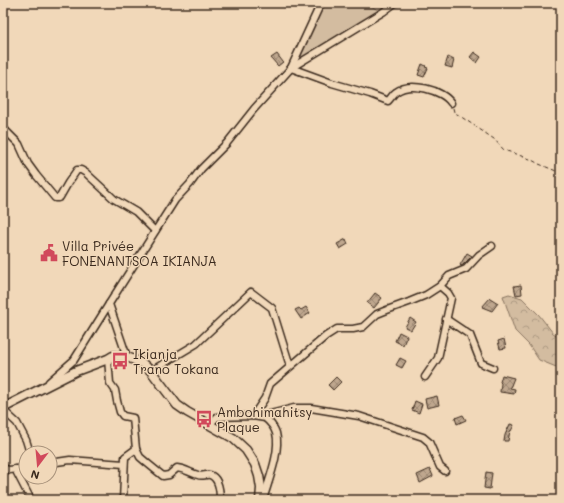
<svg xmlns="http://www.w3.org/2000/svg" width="564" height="503" font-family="Mali,sans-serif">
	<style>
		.forest { fill: url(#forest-crowns); stroke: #87735f }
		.pitch { fill: #d3bca0; stroke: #87735f }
		.building { fill: url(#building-cross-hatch); stroke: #3b2a1e }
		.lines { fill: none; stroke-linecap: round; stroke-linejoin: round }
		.minor-casing { stroke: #3b2a1e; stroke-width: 9 }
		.major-casing { stroke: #3b2a1e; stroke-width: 11 }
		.path { stroke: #3b2a1e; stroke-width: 1; stroke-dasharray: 4 3; stroke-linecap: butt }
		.minor { stroke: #f1d8b9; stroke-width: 6 }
		.major { stroke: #f1d8b9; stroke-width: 8 }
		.labels { text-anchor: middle; stroke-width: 3; stroke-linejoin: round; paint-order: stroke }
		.poi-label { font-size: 13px; fill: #3b2a1e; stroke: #f1d8b9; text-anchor: start }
	</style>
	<defs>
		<pattern id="forest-crowns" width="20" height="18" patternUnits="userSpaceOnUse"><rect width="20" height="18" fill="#d3bca0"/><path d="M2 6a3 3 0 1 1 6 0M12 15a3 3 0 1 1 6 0" fill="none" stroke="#ac9982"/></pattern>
		<pattern id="building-cross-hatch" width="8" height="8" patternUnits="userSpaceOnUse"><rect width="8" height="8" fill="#bfa78e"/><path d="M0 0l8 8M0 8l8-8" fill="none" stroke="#9c8873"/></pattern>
	</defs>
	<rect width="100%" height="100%" fill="#f1d8b9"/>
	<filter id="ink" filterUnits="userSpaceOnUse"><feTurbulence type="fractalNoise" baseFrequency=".025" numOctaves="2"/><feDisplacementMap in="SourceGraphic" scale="8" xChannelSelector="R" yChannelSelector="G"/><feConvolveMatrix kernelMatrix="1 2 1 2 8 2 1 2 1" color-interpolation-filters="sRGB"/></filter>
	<g filter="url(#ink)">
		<polygon class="forest" points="509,294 522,298 539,315 553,333 561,338 561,369 539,360 529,345 515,331 503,296"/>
		<polygon class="pitch" points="323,3 366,3 381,12 304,59 300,57"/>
		<g class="building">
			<polygon points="474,52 481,57 477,63 470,57"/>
			<polygon points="277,54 283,62 278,66 271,58"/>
			<polygon points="448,57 454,60 452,68 445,66"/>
			<polygon points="422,64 426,66 425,67 428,68 424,77 418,75"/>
			<polygon points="346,239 348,244 340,249 337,244"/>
			<polygon points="467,253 472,256 463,265 461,266 460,265"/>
			<polygon points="521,285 522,294 516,295 514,286"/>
			<polygon points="375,293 382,298 374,308 367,303"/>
			<polygon points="490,298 498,303 492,311 482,307"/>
			<polygon points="306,307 310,313 301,319 295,310 299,308 301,310"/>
			<polygon points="410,318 416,322 411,330 405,327"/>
			<polygon points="399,332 407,336 403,345 395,341"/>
			<polygon points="504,339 506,348 500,349 498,341"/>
			<polygon points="400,358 406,361 402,368 396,365"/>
			<polygon points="502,375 514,378 510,388 515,389 514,394 500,392 501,383 500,382"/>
			<polygon points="336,377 341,382 333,390 328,385"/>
			<polygon points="437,396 439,405 427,408 425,399"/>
			<polygon points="415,401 422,404 419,413 412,410"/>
			<polygon points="463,415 466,420 457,424 455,418"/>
			<polygon points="510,424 514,425 511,431 510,431 508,441 504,441 505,435"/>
			<polygon points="430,469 433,476 420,483 417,475"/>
			<polygon points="486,472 492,473 490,489 484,488"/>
		</g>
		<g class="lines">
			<g class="minor-casing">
				<g id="minor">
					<path d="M291,68L332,83L370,94L388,101C391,98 393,94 396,92C410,81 443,90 451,103"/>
					<polyline points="291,68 383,12 395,3"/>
					<polyline points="3,128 19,144 28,164 36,175 55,198 58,198 60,197 68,183 77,170 81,170 86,173 114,199 136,212 155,231"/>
					<polyline points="440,286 449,276 466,269 479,255 492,246"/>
					<polyline points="446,319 470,335 481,363 493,368"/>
					<polyline points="127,357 109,304 175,200 190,184 201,169 227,143 254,109 291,68 321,3"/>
					<polyline points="108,359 110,383 115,390 117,401 120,412 123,416 133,418 136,449 125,457 123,500"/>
					<polyline points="151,371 196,344 251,292 272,308 290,366"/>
					<polyline points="49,382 74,360 109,304"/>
					<polyline points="3,410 17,423 26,440 30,453"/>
					<polyline points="253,416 265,398 270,384 326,336 337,329 353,329 363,327 377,314 387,310 409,302 426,295 440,286 448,293 451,298 438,358 425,377"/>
					<polyline points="209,425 217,417 253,416 265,418 270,414 294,408 311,408 359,416 423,437 429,442 440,467 445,471"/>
					<path d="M136,449L140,457L147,463L163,476L169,475L177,468C186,469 190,473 198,475C202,477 206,474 210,475C219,478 220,493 220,500"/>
					<polyline points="50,463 70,460 124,464"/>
					<polyline points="3,468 9,470 26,468"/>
					<polyline points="15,469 31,500"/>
					<path d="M263,500C268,482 281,451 276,433C274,427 270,422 265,418"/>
				</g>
			</g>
			<g class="major-casing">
				<polyline id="major" points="3,408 76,371 108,359 113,356 127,357 142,363 151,371 177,405 187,412 233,438 246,450 255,464 259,476 261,488 260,500"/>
			</g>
			<polyline class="path" points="453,108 454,112 494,139 504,150 530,159 539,164 561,173"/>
			<use href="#minor" class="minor"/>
			<use href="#major" class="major"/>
		</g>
	</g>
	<defs>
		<g id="civic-bare" transform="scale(1.38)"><path d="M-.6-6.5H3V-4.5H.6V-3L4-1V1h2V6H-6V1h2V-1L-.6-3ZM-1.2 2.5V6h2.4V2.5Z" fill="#d1495b" stroke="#f1d8b9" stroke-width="2.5" paint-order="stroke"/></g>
		<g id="bus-bare" transform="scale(1.38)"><path d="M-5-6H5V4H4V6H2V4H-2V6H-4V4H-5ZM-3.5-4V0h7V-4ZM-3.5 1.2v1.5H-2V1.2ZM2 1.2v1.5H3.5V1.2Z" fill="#d1495b" stroke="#f1d8b9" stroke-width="2.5" paint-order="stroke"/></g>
	</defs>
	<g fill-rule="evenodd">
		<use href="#civic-bare" x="49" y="253"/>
		<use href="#bus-bare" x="120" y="361"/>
		<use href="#bus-bare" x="204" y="419"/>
	</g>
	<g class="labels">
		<g class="poi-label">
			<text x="62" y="251">Villa Privée<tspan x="62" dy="15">FONENANTSOA IKIANJA</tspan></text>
			<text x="133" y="359">Ikianja<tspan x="133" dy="15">Trano Tokana</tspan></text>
			<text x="217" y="417">Ambohimahitsy<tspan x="217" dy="15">Plaque</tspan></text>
		</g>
	</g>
	<rect width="564" height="503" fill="none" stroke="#f1d8b9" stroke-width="16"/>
	<rect x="8" y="8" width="548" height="487" fill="none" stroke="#3b2a1e" stroke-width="1.5" filter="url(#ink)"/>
	<g transform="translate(38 465) rotate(196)"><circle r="19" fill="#f1d8b9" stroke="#a8927b"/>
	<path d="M0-3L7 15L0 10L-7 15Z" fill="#d1495b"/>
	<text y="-6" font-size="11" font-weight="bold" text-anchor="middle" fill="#3b2a1e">N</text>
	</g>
</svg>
